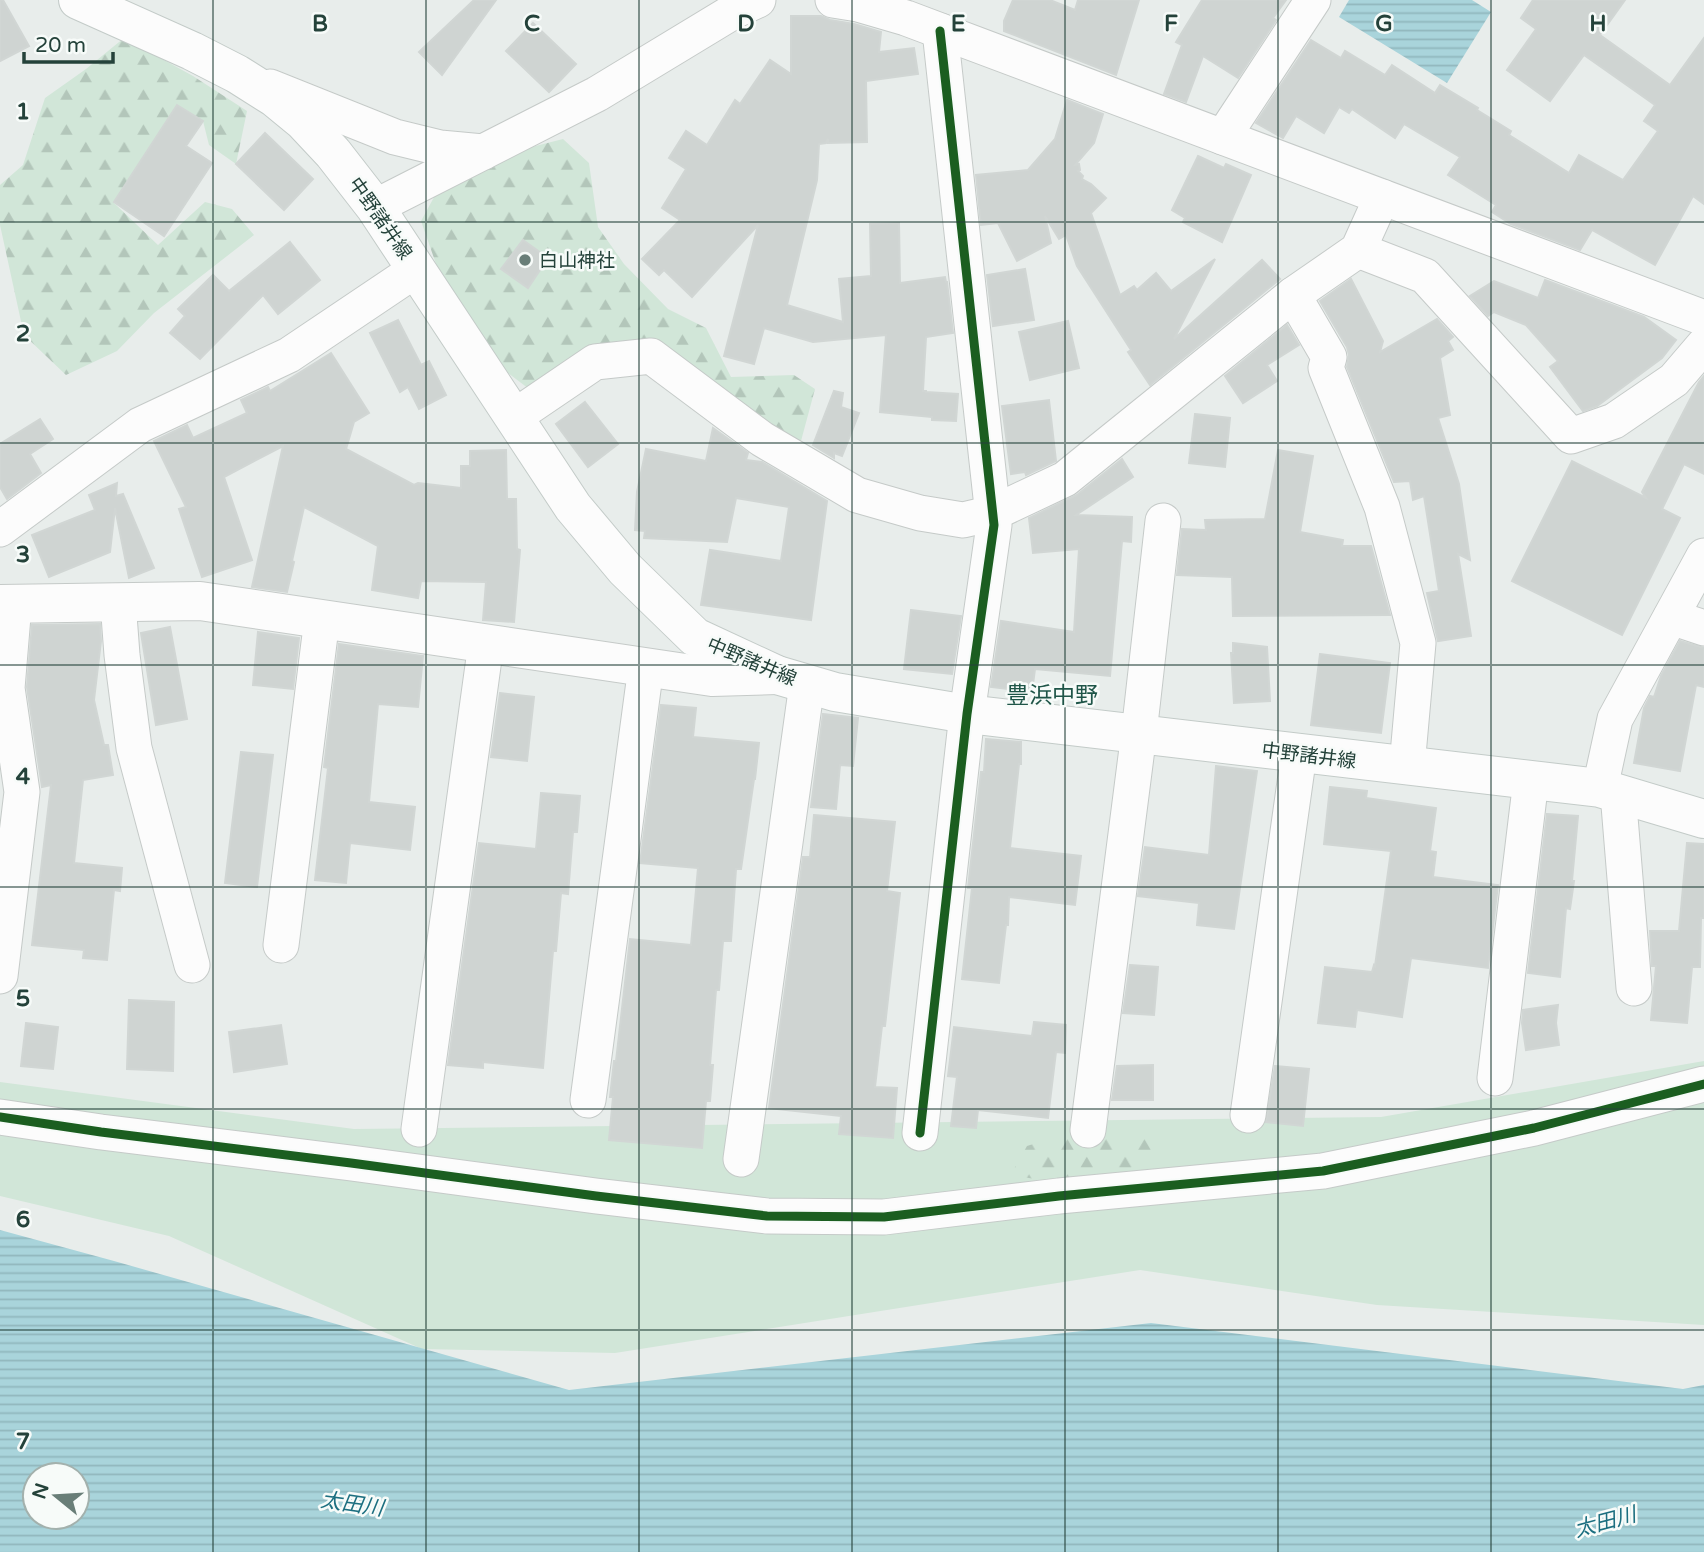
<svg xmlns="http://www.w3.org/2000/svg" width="1704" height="1552" font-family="'Varela Round','Noto Sans JP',sans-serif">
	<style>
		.grass { fill: #d1e6d8 }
		.forest { fill: url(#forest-firs) }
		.water { fill: url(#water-rules); fill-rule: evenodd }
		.building { fill: #cfd4d2; stroke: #d1d6d4; stroke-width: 2 }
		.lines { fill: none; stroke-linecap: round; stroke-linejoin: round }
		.minor-casing { stroke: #c5cac8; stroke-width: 37 }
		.tertiary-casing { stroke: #c5cac8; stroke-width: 40 }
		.secondary-casing { stroke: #c3cbc8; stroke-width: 40 }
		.minor { stroke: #fcfcfc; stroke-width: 35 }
		.tertiary { stroke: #fcfcfc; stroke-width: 38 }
		.secondary { stroke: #fcfcfc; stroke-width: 38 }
		.cycleway-casing { stroke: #f7fbf9; stroke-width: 13 }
		.cycleway { stroke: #1b5e20; stroke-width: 9 }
		.grid { fill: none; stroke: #24423a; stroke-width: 2; stroke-opacity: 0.55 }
		.poi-dot { fill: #697e78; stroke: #f7fbf9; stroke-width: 2.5 }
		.labels { text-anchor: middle; stroke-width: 5; stroke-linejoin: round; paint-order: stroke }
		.street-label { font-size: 19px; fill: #24423a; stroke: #f7fbf9 }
		.poi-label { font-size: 19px; fill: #24423a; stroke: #f7fbf9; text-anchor: start }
		.water-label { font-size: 21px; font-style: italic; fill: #1c6f80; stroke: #f7fbf9 }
		.quarter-label { font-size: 23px; fill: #1f5548; stroke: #f7fbf9 }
		.grid-label { font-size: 23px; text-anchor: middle; font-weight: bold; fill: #24423a; stroke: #f7fbf9; stroke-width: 5; stroke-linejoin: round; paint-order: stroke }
	</style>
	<defs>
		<pattern id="forest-firs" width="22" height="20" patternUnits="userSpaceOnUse" patternTransform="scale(1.75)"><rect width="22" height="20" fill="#d1e6d8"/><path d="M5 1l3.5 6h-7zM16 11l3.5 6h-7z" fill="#b3c6ba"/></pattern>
		<pattern id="water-rules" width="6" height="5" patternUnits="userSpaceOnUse" patternTransform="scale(1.75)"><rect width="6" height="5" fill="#a9d4db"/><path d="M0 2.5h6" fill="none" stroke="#91b7bd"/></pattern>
	</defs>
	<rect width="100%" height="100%" fill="#e8edeb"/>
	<polygon class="grass" points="1704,1061 1704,1325 1377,1305 1140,1270 615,1353 422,1349 169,1236 0,1196 0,1082 354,1129 1381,1117"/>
	<g class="forest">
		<polygon points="124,38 193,76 247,111 236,164 209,145 203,121 177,105 114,203 158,245 205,202 232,209 254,235 154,313 117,351 66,375 24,335 0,225 0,185 23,165 45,98 86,69"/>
		<polygon points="563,139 589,163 598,227 624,264 668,309 706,328 731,377 794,375 815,389 801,441 762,439 651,356 541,398 462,338 421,221 450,168"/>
		<polygon points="1071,1132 1169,1138 1151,1174 1048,1181 1016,1176 1014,1169 1027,1146"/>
	</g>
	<g class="water">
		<polygon points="1349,0 1472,0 1491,12 1447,83 1339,17"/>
		<path d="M0,1230L114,1261L569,1390L1151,1323L1683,1389L1704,1385V1552H0ZM77,1475V1517H35V1475Z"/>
	</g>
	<g class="building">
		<polygon points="0,0 3,0 29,46 0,61"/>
		<polygon points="474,0 496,0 442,75 419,52"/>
		<polygon points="1013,0 1050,0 1075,10 1078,0 1139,0 1116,75 1004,31 1004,21"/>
		<polygon points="1202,0 1286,0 1273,18 1276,20 1238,78 1203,56 1186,102 1164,94 1182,45 1176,42"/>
		<polygon points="1533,0 1625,0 1600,35 1670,85 1704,38 1704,204 1693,196 1655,265 1592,230 1580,250 1511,224 1492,212 1496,205 1448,175 1460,157 1404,124 1395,138 1352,109 1349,113 1339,107 1324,133 1296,116 1283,138 1256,123 1311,40 1341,58 1345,51 1385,75 1392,65 1435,93 1440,85 1478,108 1477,110 1511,131 1509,135 1569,173 1579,155 1623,180 1658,131 1644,121 1655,105 1584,55 1550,101 1507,70 1536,29 1521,18"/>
		<polygon points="791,16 821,16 830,20 854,24 881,32 879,52 914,48 918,74 866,81 867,142 828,143 828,139 826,143 819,144 817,180 787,305 843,322 839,279 871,276 870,224 899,223 900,283 945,277 946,282 947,282 953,333 926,337 923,391 926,391 926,392 958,394 956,421 932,420 932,417 880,412 886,335 813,342 764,328 754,364 724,356 758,225 692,297 664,270 659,275 642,259 680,220 662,208 686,169 669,158 686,131 707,145 735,100 740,104 770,60 791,74"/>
		<polygon points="533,23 576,64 549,92 506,51"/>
		<polygon points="1067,100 1103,114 1094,143 1075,165 1079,164 1080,170 1078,171 1083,176 1082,179 1091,184 1106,198 1091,213 1120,295 1134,286 1137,290 1156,273 1171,291 1215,259 1174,339 1262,260 1280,279 1150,385 1128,352 1131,350 1077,266 1066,235 1059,239 1045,216 1051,243 1017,261 998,223 981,225 976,175 1028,170 1055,139"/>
		<polygon points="177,105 203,121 186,146 212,163 164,236 114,202"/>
		<polygon points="265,133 313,179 284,210 236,164"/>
		<polygon points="1198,156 1224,168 1226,164 1251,175 1222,242 1183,222 1185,218 1172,210"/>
		<polygon points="523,240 548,258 528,288 501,269"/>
		<polygon points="290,242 320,280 278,314 263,295 200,359 170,333 185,316 178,309 213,275 229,291"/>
		<polygon points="1025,269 1034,320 993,326 987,275"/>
		<polygon points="1351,279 1383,341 1380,352 1437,319 1453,337 1448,341 1453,350 1440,358 1450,415 1438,418 1459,484 1470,560 1458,554 1471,636 1438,641 1427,593 1439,591 1424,496 1413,500 1410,481 1394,482 1347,367 1349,355 1347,347 1320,301"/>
		<polygon points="1545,280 1644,317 1676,340 1662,358 1597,406 1583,411 1550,367 1558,361 1526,325 1494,312 1488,316 1470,296 1494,281 1538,298"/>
		<polygon points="398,320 421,365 429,361 446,395 419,409 408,387 400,392 370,333"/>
		<polygon points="1068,321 1079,368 1030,380 1019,332"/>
		<polygon points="1287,325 1299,345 1267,365 1277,381 1243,403 1225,376"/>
		<polygon points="331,353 369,413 354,422 346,449 414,485 418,483 461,488 461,466 470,466 470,451 506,450 507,499 516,499 517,549 520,550 514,622 483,620 486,582 421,581 418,598 372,590 378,546 304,507 292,561 294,562 287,592 252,587 283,446 224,477 252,560 202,577 179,509 186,507 154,441 187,425 193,438 247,413 241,400 268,387 270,391"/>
		<polygon points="1704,376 1704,474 1684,464 1662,509 1680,518 1622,635 1512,581 1572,461 1646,498 1642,492 1699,382"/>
		<polygon points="834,391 843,393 841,407 859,413 842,456 834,453 834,458 813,445"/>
		<polygon points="1049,400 1056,461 1026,475 1025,472 1011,474 1002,406"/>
		<polygon points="585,402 618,444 588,467 556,424"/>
		<polygon points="1195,414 1230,418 1225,467 1189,463"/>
		<polygon points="40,419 53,439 30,454 41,473 7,499 0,487 0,444"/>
		<polygon points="713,428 748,453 746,460 762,462 827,501 811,620 701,605 710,550 781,561 789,507 736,498 727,542 644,538 645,531 635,530 637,492 646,449 706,461"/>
		<polygon points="1278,450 1313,456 1300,532 1343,540 1342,546 1371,546 1390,615 1233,616 1232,577 1177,575 1182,529 1206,530 1205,520 1265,519"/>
		<polygon points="1122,459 1133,477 1076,515 1132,517 1131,542 1122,541 1110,676 1035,669 1032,692 991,687 1001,621 1074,632 1079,549 1033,553 1029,518 1077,495"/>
		<polygon points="117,483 116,496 123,494 154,568 129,578 115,508 110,552 49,577 32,535 95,510 89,495"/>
		<polygon points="911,610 961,616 952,674 904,669"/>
		<polygon points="100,624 101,641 94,700 104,745 108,745 113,775 83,780 74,863 122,868 120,891 114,890 107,960 83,958 84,950 32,945 51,785 42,787 27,687 32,625"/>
		<polygon points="170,627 187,719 156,725 141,633"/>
		<polygon points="258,632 299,638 293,689 253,685"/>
		<polygon points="1680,641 1704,648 1704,687 1696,685 1680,771 1634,763 1644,708 1650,696 1654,697 1661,676"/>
		<polygon points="1233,643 1267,647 1270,701 1234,703 1231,653 1233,653"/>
		<polygon points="339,644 423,656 418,707 378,704 369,802 415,807 410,850 350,843 346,883 315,880 328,768 324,767"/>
		<polygon points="1320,654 1390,663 1381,733 1311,725"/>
		<polygon points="500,693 534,697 527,761 491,757"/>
		<polygon points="661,705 696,708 693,737 759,743 755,779 754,779 741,869 736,869 731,941 723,941 719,990 716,990 710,1065 713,1065 710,1101 706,1101 702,1148 609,1140 613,1097 610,1097 614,1061 616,1061 630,939 691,945 698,868 640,863"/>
		<polygon points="823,714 858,718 853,766 840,765 836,809 811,807"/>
		<polygon points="986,739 1021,742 1021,764 1019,764 1010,848 1081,856 1075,905 1009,897 1008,925 1006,925 999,983 962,979 972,888 968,888 981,772 984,772"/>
		<polygon points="241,752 273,755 257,887 225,883"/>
		<polygon points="1216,766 1257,771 1234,929 1197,925 1199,903 1138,896 1145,847 1209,855"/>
		<polygon points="1330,787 1367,791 1366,798 1436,808 1430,851 1436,852 1433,877 1498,885 1488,968 1411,958 1402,1017 1357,1010 1355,1027 1318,1023 1325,967 1372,972 1374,965 1375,966 1391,851 1324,844"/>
		<polygon points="541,793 580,796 577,832 573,832 568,894 561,893 556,951 553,951 543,1068 483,1062 483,1068 448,1065 479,843 536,849"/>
		<polygon points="1547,814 1578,816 1572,881 1574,881 1570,909 1566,908 1560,977 1528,973"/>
		<polygon points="814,815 895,822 887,891 900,893 885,1026 882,1026 875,1087 897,1088 893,1138 839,1134 841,1116 769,1108 803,857 810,857"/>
		<polygon points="1687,843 1704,844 1704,918 1701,918 1700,967 1692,967 1687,1023 1651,1020 1656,966 1652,966 1650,931 1679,931"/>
		<polygon points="1130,965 1158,967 1154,1015 1123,1013"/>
		<polygon points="129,1000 174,1002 173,1071 127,1069"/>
		<polygon points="1558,1005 1556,1023 1559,1045 1526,1050 1522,1023 1523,1010"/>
		<polygon points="1034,1022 1066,1025 1065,1053 1056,1052 1048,1118 978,1110 976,1128 951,1126 957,1077 948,1076 954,1027 1032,1036"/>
		<polygon points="26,1023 58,1027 53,1069 21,1066"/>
		<polygon points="281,1025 287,1064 234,1072 229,1032"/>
		<polygon points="1153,1065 1153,1100 1112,1100 1117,1066"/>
		<polygon points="1275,1066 1309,1069 1303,1126 1266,1122"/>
	</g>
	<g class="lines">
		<g class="minor-casing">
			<g id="minor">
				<polyline points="833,0 858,4 906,18 1704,318"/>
				<polyline points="270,87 395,137 440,148 483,152"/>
				<polyline points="1223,137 1313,0"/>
				<polyline points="375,207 597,94 734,11 758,0"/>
				<polyline points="1358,250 1425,276 1571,436 1614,421 1674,380 1704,345"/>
				<polyline points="1293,295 1329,357 1326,368 1382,507 1418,643 1407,766"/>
				<polyline points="514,417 595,362 651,356 762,439 857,495 920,513 963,520 993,513 1065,479 1293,295 1358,250 1382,197"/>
				<polyline points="0,529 140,425 289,355 417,269"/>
				<polyline points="118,602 122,655 134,748 192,965"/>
				<polyline points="1671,617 1704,628"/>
				<polyline points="1600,788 1615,719 1704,556"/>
				<polyline points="1618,793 1634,988"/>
				<polyline points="281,945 322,619"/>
				<polyline points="0,976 22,792 7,688 14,604"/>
				<polyline points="1495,1078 1531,780"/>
				<polyline points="588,1100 646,667"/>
				<polyline points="1248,1115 1299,754"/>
				<polyline points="0,1117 101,1132 351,1163 596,1196 767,1216 884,1217 1059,1196 1323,1171 1534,1128 1704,1084"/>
				<polyline points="419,1129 486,644"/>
				<polyline points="1088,1130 1139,733 1163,521"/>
				<polyline points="920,1133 967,714 994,525 940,31"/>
				<polyline points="741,1159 807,684"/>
			</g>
		</g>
		<g class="tertiary-casing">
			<polyline id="tertiary" points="0,604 200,601 712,677 777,675"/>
		</g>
		<g class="secondary-casing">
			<polyline id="secondary" points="78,0 192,51 237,74 275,98 303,121 333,153 375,207 573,507 625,569 695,637 777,675 835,692 967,714 1600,788 1704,819"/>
		</g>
		<use href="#minor" class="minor"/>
		<use href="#tertiary" class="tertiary"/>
		<use href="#secondary" class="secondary"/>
		<g class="cycleway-casing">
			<g id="cycleway">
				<polyline points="0,1117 101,1132 351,1163 596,1196 767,1216 884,1217 1059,1196 1323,1171 1534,1128 1704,1084"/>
				<polyline points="920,1133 967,714 994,525 940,31"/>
			</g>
		</g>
		<use href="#cycleway" class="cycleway"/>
	</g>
	<path class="grid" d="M213,0V1552M426,0V1552M639,0V1552M852,0V1552M1065,0V1552M1278,0V1552M1491,0V1552M0,222H1704M0,443H1704M0,665H1704M0,887H1704M0,1109H1704M0,1330H1704"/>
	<circle class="poi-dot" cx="525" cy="260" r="7"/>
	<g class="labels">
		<g class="street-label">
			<text transform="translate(381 218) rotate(55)" y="7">中野諸井線</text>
			<text transform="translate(752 661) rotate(23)" y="7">中野諸井線</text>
			<text transform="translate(1309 755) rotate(7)" y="7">中野諸井線</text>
		</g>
		<g class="poi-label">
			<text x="539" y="267">白山神社</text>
		</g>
		<g class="water-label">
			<text transform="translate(352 1504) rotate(8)" y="7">太田川</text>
			<text transform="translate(1605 1522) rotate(-15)" y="7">太田川</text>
		</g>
		<g class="quarter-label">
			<text x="1052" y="703">豊浜中野</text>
		</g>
	</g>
	<g class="grid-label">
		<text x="320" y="31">B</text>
		<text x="532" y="31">C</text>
		<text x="746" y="31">D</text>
		<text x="958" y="31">E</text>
		<text x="1171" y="31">F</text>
		<text x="1384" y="31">G</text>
		<text x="1598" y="31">H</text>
		<text x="23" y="119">1</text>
		<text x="23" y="341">2</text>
		<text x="23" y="562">3</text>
		<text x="23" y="784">4</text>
		<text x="23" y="1006">5</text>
		<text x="23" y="1227">6</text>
		<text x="23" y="1449">7</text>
	</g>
	<g transform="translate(56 1496) rotate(288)"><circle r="33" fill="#f7fbf9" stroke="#a3b1ad" stroke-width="2"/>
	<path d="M0-5L12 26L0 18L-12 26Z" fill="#697e78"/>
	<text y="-10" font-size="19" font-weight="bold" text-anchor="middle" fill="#24423a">N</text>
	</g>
	<path d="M24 52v10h89v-10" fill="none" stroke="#24423a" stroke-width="3.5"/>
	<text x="35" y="52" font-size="21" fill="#24423a" stroke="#f7fbf9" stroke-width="5" paint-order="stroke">20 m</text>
</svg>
